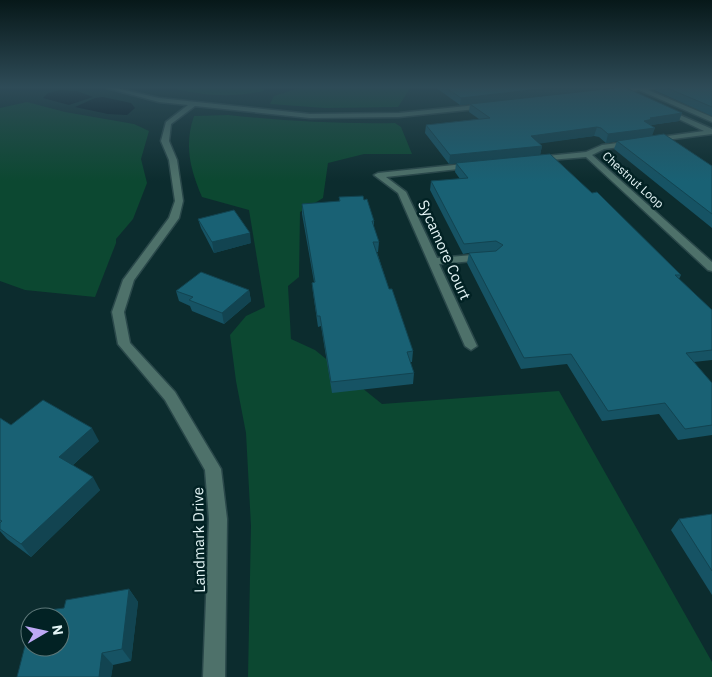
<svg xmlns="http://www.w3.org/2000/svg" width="712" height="677" font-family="'IBM Plex Sans',sans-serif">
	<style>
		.green { fill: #0c4831 }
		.water { fill: #000e1a }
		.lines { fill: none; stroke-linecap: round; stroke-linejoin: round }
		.street-casing { stroke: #2a484a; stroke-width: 3 }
		.street { fill: #4e716a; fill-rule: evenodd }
		.wall { fill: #165364 }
		.shaded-wall { fill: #124451 }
		.building { fill: #196174; stroke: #124451 }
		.labels { text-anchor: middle; stroke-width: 5; stroke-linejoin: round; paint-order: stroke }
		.far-street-label { font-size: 12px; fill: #e5f6f7; stroke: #022224 }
		.street-label { font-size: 15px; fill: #e5f6f7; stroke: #022224 }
	</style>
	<rect width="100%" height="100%" fill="#0c2c2e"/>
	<g class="green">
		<path d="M169,87H264V91C231,98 201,96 169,87Z"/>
		<polygon points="302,87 411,87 398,107 325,108 270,104 274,96"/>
		<polygon points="27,102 65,112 134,124 149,131 141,159 147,183 133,219 116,239 116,243 95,297 25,290 0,281 0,108"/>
		<path d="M228,115C284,121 339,124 395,123L401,127L412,154H364L328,163L323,198L300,212L299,277L288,286L291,339L315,350L382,404L559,391L712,662V677H248L251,526L246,433L236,381L230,335L246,316L265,307L249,210L202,197C190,169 184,145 194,116Z"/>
	</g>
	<g class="water">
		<polygon points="60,90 77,91 93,97 69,105 43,98 48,93"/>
		<polygon points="103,97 131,103 135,108 127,115 108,114 75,107 95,98"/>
	</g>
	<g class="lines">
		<g class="street-casing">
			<g id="street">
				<polygon points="103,87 112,87 159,98 310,114 399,113 486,104 489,106 486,108 399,117 310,118 195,106 171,124 169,141 177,160 183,201 179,218 134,280 124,312 130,343 175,392 221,469 227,519 225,677 203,677 209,519 205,470 165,400 118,344 112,312 123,280 169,218 175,201 169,160 161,141 166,122 188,105 159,102"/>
				<polygon points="641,87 660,87 648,90 712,117 712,122 639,90 613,93 610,91"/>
				<polygon points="666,109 712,129 712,134 650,142 649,140 653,138 704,131 664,112 663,111"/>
				<polygon points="633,141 637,143 636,145 604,149 592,155 712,262 712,271 708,270 586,157 537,161 533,159 537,157 586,152 602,145"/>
				<polygon points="473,163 476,163 476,167 386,177 406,192 437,258 485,254 490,257 485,260 439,264 477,346 471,350 465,346 398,193 374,175 378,173"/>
			</g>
		</g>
		<use href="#street" class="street"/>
	</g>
	<g class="wall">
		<polygon points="435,87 616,87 460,105"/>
		<polygon points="655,87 712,87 712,116 654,90"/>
		<polygon points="470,104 679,121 651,125 652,136 712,166 712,228 614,149 617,141 606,143 599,137 594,136 539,143 542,146 540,155 681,275 679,279 712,310 712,360 694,362 712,383 712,435 678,440 659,414 602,421 567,364 521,369 467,263 469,253 463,254 430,190 431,181 460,179 455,172 456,163 449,164 425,133 426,125 479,119 469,112"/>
		<polygon points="339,197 364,200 374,221 374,229 379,242 378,252 377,252 389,289 413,351 412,362 410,362 414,373 413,384 332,393 321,326 318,327 313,293 312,283 314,282 302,214 302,204 339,202"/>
		<polygon points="198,219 251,243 214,253 201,228"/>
		<polygon points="249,290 251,301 224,324 192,311 190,306 179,301 176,291"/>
		<polygon points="0,418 11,425 99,441 73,465 100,490 31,557 7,539 0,531"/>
		<polygon points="712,514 712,595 671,530 679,519"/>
		<polygon points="129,589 138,602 131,661 113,665 111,677 64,608"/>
	</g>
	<g class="shaded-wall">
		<polygon points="557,87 616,87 460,105 461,98"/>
		<polygon points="682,113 679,121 651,125 644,121 650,118"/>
		<polygon points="597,127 594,136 530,145 531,136"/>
		<polygon points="655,128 652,136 606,143 608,134"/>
		<polygon points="542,146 540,155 449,164 450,155"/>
		<polygon points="250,233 251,243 214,253 212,242"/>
		<polygon points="249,290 251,301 224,324 222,313"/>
		<polygon points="92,428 99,441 67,470 59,457"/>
		<polygon points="93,477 100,490 31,557 21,544"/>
		<polygon points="129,589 138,602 131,661 122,649"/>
		<polygon points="102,653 113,665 111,677 99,677"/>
	</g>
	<g class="building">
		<polygon points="445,87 557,87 461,98"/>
		<polygon points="624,87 682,113 650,118 653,119 644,121 655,128 608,134 601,128 597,127 531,136 542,146 450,155 426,125 490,118 470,104"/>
		<polygon points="665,87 712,87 712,107"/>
		<polygon points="664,134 712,166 712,214 617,141"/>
		<polygon points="550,154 592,193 597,192 681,275 675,275 712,310 712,350 686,353 712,383 712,425 685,429 665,403 608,411 571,354 524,358 469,253 496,251 503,245 496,241 464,244 431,181 468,178 456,163"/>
		<polygon points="363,196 364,200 367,199 374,221 372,221 379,242 373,242 389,289 392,289 413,351 407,352 414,373 331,382 320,316 317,316 312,283 315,282 302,204 340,201 339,197"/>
		<polygon points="234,210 250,233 212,242 198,219"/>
		<polygon points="201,272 249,290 222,313 189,300 193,297 176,291"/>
		<polygon points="43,400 92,428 59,457 93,477 21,544 0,529 0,523 2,521 0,520 0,418 11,425"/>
		<polygon points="712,514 712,571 679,519"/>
		<polygon points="129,589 122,649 102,653 99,677 17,677 30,626 30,647 60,647 60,617 32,617 34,612 64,608 66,600"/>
	</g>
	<linearGradient id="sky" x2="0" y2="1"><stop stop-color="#071819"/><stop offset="0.48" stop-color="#2e4b57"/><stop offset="1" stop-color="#2e4b57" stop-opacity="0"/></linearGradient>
	<rect width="712" height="181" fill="url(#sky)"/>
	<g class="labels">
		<g class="far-street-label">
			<text transform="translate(633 180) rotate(42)" y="4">Chestnut Loop</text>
		</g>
		<g class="street-label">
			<text transform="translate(444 250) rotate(66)" y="5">Sycamore Court</text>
			<text transform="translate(199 540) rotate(-91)" y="5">Landmark Drive</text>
		</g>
	</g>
	<g transform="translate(45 632) rotate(81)"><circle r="24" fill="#022224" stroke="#5d7778"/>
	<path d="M0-4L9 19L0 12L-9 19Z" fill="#bda9f5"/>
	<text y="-8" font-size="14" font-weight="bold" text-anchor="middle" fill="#e5f6f7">N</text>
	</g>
</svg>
